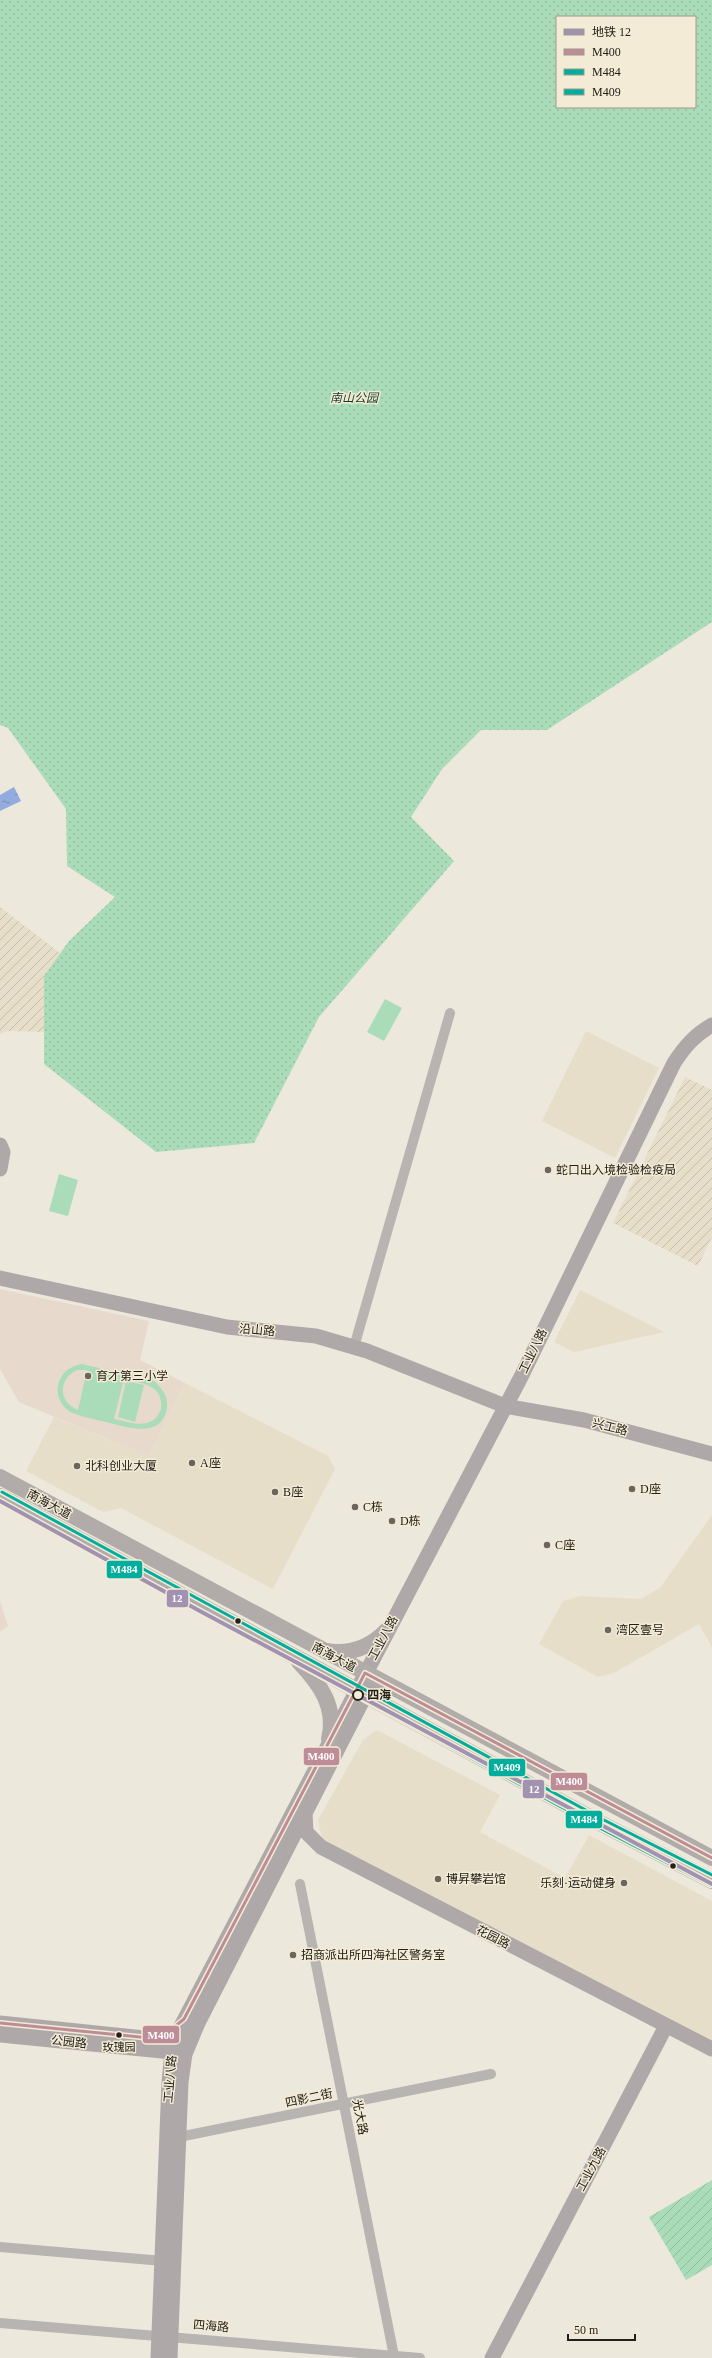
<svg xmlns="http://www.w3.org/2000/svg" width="712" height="2358" font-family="'Times New Roman','Noto Sans SC',serif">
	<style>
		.built { fill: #e7deca }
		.industrial { fill: url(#industrial-furrows) }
		.education { fill: #e7dacd }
		.grass { fill: url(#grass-dots); fill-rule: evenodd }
		.garden { fill: url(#garden-furrows) }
		.pitch { fill: #aadcba; fill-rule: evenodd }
		.water { fill: url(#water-ripples) }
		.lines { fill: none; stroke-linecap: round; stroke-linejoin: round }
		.street { stroke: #b7b4b2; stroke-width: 10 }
		.secondary { stroke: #aea9a8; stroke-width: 15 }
		.primary { stroke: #b1aca9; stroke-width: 16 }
		.bus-1-casing { stroke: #f3ebd6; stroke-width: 6 }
		.bus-2-casing { stroke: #f3ebd6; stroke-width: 6 }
		.bus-3-casing { stroke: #f3ebd6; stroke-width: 6 }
		.bus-1 { stroke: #bd8c96; stroke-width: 3 }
		.bus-2 { stroke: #01ad9c; stroke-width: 3 }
		.bus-3 { stroke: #01ad9c; stroke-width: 3 }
		.metro-1-casing { stroke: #f3ebd6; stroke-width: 7 }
		.metro-1 { stroke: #a192b2; stroke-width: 4 }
		.poi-dot { fill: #6a665d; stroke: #f3ebd6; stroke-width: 1.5 }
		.bus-dot { fill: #232019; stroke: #f3ebd6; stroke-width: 1.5 }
		.stop-dot { fill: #f3ebd6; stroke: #232019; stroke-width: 2 }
		.labels { text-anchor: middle; stroke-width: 3; stroke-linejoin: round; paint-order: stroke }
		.bus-label { font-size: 11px; fill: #232019; stroke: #f3ebd6 }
		.park-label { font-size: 12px; font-style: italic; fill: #103c26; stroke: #f3ebd6 }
		.poi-label { font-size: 12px; fill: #232019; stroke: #f3ebd6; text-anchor: start }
		.street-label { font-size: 12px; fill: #232019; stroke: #f3ebd6 }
		.stop-label { font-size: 12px; font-weight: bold; fill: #232019; stroke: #f3ebd6; text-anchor: start }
		.line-badge { stroke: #f3ebd6; stroke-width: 1.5 }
		.badge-label { font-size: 11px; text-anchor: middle; font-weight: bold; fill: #fff }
	</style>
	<defs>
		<pattern id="industrial-furrows" width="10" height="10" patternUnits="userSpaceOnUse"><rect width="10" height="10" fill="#e7deca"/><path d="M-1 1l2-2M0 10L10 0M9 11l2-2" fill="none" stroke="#c6bead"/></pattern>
		<pattern id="grass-dots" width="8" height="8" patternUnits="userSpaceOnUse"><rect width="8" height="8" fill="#aadcba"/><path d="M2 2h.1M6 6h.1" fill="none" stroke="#92bc9f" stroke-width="1.8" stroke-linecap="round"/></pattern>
		<pattern id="garden-furrows" width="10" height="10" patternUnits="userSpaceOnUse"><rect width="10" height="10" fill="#aadcba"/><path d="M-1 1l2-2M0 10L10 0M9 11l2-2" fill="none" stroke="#92bc9f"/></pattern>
		<pattern id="water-ripples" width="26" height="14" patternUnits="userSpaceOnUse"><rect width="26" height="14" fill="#92acdf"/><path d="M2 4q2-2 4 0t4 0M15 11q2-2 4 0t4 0" fill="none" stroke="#778cb4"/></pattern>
	</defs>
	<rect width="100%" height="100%" fill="#ede8dc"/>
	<g class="built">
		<polygon points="586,1031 659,1068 615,1158 542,1121"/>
		<polygon points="580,1290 664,1332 574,1352 554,1342"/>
		<polygon points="185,1383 328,1456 335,1469 273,1589 121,1508 103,1512 26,1471 54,1417 148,1456"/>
		<polygon points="712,1515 712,1647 699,1624 614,1673 598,1677 539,1644 563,1601 580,1596 641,1599 660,1588"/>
		<polygon points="377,1730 500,1795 480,1832 565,1878 589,1835 712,1901 712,2042 322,1839 318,1820 363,1740"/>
	</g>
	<g class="industrial">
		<polygon points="0,907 60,953 44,976 44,1032 7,1031 0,1034"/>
		<polygon points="685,1077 712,1090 712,1237 698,1266 613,1223"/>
	</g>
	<g class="education">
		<polygon points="0,1289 149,1321 140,1360 185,1383 148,1456 19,1402 0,1369"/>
		<polygon points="0,1601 8,1626 0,1632"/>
	</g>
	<path class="grass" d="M0,0H712V622L547,730H481L442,769L411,817L454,861L319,1017L254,1143L156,1152L44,1064V976L69,941L115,897L67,866L66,809L8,728L0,725ZM557,17H695V107H557Z"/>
	<polygon class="garden" points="712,2180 712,2265 686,2280 649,2217"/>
	<g class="pitch">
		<polygon points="385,999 402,1008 384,1041 367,1032"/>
		<polygon points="59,1174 78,1180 68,1216 49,1211"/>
		<path d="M82,1364L154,1381C162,1388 168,1396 167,1407C163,1440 126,1427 106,1422C94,1419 82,1417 70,1412C49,1397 56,1368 82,1364ZM77,1370H87L78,1410C58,1402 58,1379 77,1370ZM124,1379C142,1383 164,1385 161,1409C153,1431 132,1423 114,1419Z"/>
		<polygon points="126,1381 144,1385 135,1422 118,1417"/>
	</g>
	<polygon class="water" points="14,787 21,801 0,811 0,795"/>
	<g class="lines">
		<g class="street">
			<polyline points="354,1347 450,1013"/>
			<polyline points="300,1884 394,2356"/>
			<polyline points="179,2137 491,2074"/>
			<polyline points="0,2247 163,2261"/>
			<polyline points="0,2323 420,2358"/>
		</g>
		<g class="secondary">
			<polyline points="0,1145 3,1152 0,1169"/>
			<polyline points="0,1278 227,1327 316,1336 367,1351 505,1406 584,1420 712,1454"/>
			<polyline points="305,1813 306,1832 321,1847 712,2049"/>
			<polyline points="0,2023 183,2042"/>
			<polyline points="0,2035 182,2053"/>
			<path d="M158,2358L169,2082L172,2052L178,2032L522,1375L674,1063C685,1046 695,1035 712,1025"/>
			<polyline points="170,2358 181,2082 185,2054 198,2023 371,1684"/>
			<polyline points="492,2358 666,2026"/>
		</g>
		<g class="primary">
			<polyline points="0,1477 712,1858"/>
			<polyline points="0,1496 602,1824 712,1881"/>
			<path d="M326,1651C350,1655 371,1647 387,1630"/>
			<path d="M299,1662C320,1684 337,1707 329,1739"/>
		</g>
		<g class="bus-1-casing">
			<polyline id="bus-1" points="0,2023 150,2038 167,2033 184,2019 365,1673 712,1858"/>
		</g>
		<g class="bus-2-casing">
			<polyline id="bus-2" points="0,1502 600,1828 710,1885"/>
		</g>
		<g class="bus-3-casing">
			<polyline id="bus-3" points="2,1492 604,1820 712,1875"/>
		</g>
		<use href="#bus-1" class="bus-1"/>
		<use href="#bus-2" class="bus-2"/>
		<use href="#bus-3" class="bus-3"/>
		<g class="metro-1-casing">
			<polyline id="metro-1" points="0,1501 198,1610 712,1884"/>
		</g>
		<use href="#metro-1" class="metro-1"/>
	</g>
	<g class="poi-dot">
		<circle cx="548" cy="1170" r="4"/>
		<circle cx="88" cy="1376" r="4"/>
		<circle cx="192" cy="1463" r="4"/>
		<circle cx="77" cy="1466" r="4"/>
		<circle cx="632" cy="1489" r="4"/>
		<circle cx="275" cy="1492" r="4"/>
		<circle cx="355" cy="1507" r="4"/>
		<circle cx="392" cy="1521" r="4"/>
		<circle cx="547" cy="1545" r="4"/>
		<circle cx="608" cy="1630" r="4"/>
		<circle cx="438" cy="1879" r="4"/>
		<circle cx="624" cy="1883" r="4"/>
		<circle cx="293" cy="1955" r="4"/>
	</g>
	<g class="bus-dot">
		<circle cx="238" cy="1621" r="3.5"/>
		<circle cx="673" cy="1866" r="3.5"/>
		<circle cx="119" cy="2035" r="3.5"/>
	</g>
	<circle class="stop-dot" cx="358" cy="1695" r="5"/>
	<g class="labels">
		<g class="bus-label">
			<text x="119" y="2051">玫瑰园</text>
		</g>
		<g class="park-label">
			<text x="354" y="402">南山公园</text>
		</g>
		<g class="poi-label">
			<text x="556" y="1174">蛇口出入境检验检疫局</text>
			<text x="96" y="1380">育才第三小学</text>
			<text x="200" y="1467">A座</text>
			<text x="85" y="1470">北科创业大厦</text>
			<text x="640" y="1493">D座</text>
			<text x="283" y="1496">B座</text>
			<text x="363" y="1511">C栋</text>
			<text x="400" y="1525">D栋</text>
			<text x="555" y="1549">C座</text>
			<text x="616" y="1634">湾区壹号</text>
			<text x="446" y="1883">博昇攀岩馆</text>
			<text x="616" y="1887" text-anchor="end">乐刻·运动健身</text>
			<text x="301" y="1959">招商派出所四海社区警务室</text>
		</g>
		<g class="street-label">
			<text transform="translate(257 1330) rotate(5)" y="4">沿山路</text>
			<text transform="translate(533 1351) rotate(-64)" y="4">工业八路</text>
			<text transform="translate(610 1427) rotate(14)" y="4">兴工路</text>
			<text transform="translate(49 1504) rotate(28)" y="4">南海大道</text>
			<text transform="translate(383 1638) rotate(-62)" y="4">工业八路</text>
			<text transform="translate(334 1657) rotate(28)" y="4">南海大道</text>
			<text transform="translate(493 1937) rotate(27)" y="4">花园路</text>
			<text transform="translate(69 2042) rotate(6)" y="4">公园路</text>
			<text transform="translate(170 2079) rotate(-85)" y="4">工业八路</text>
			<text transform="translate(309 2098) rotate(-12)" y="4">四影二街</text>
			<text transform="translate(360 2117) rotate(79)" y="4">光大路</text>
			<text transform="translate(591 2169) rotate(-62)" y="4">工业九路</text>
			<text transform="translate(211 2326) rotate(5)" y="4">四海路</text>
		</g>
		<g class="stop-label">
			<text x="367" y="1699">四海</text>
		</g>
	</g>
	<g class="line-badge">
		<rect x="106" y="1560" width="37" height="19" rx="4" fill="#01ad9c"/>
		<rect x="166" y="1589" width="23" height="19" rx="4" fill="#a192b2"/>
		<rect x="303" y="1747" width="37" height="19" rx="4" fill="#bd8c96"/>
		<rect x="488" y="1758" width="38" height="19" rx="4" fill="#01ad9c"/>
		<rect x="550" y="1772" width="38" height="19" rx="4" fill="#bd8c96"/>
		<rect x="522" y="1779" width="23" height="20" rx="4" fill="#a192b2"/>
		<rect x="565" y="1810" width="38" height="19" rx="4" fill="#01ad9c"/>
		<rect x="142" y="2025" width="38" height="19" rx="4" fill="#bd8c96"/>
	</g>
	<g class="badge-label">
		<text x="124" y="1573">M484</text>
		<text x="177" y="1602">12</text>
		<text x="321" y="1760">M400</text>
		<text x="507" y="1771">M409</text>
		<text x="569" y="1785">M400</text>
		<text x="534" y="1793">12</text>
		<text x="584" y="1823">M484</text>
		<text x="161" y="2039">M400</text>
	</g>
	<rect x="556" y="16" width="140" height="92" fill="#f3ebd6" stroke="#a09a8a"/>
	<rect x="564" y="29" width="20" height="6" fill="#a192b2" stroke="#a09a8a"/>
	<text x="592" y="36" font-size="12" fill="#232019">地铁 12</text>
	<rect x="564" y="49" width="20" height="6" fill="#bd8c96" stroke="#a09a8a"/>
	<text x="592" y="56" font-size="12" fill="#232019">M400</text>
	<rect x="564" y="69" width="20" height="6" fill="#01ad9c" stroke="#a09a8a"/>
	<text x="592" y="76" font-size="12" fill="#232019">M484</text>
	<rect x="564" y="89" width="20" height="6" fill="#01ad9c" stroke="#a09a8a"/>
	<text x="592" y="96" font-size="12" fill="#232019">M409</text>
	<path d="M568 2334v6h67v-6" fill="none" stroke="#232019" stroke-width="2"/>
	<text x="574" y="2334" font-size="12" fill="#232019" stroke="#f3ebd6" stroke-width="3" paint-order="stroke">50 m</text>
</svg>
